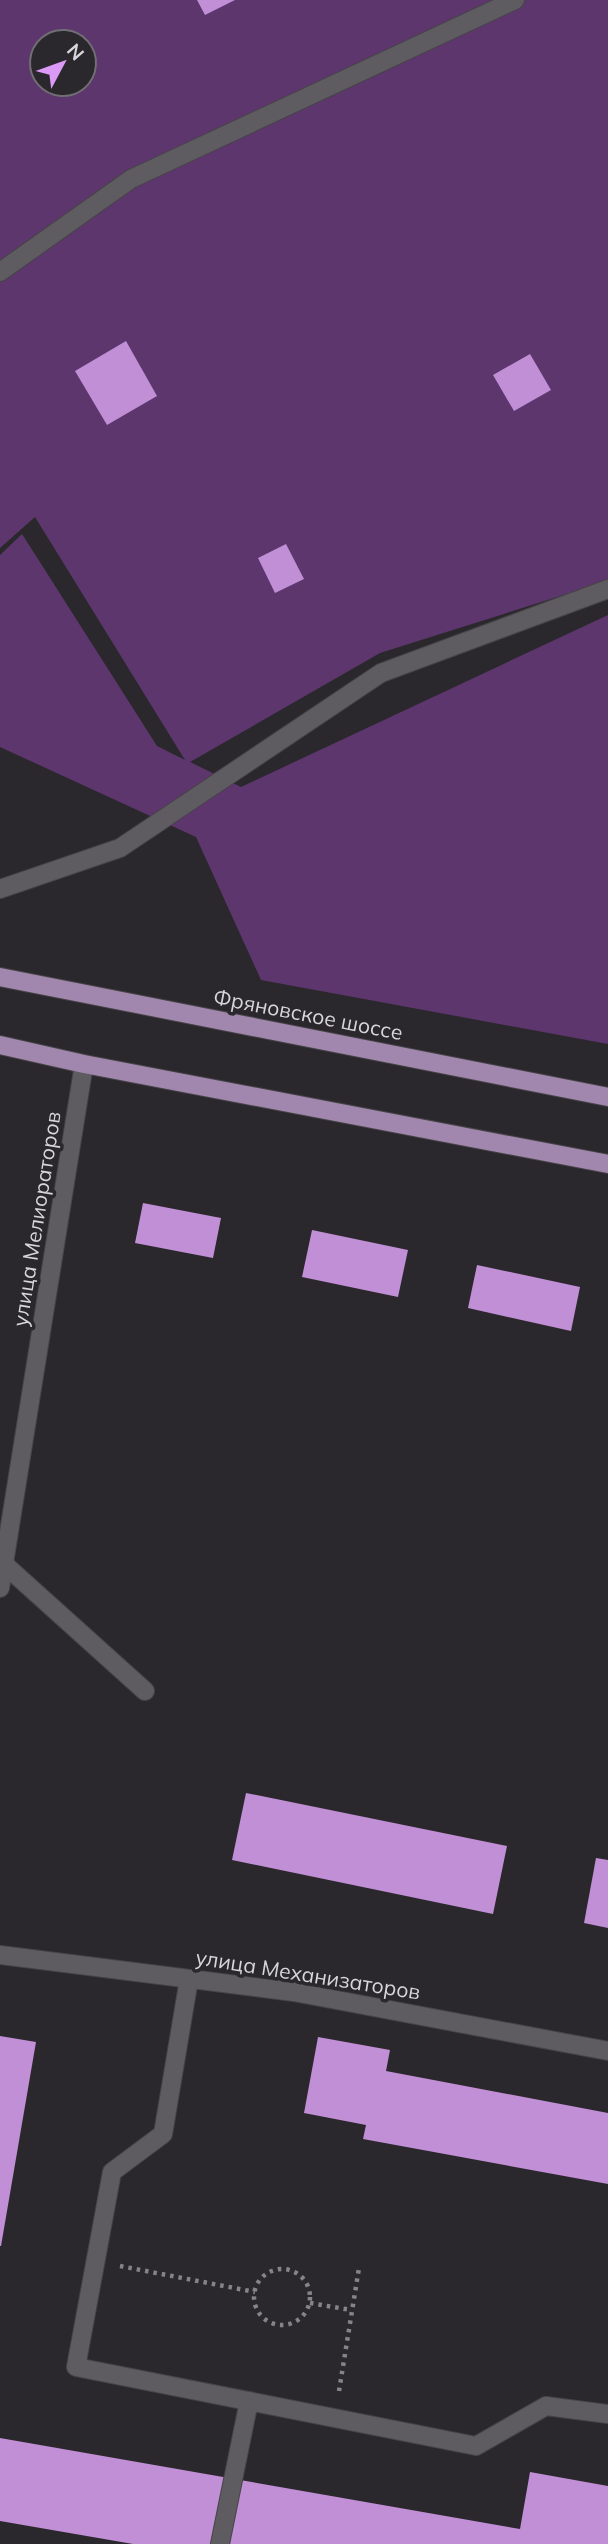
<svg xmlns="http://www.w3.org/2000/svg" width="608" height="2544" font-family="Mulish,sans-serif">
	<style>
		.green { fill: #5d366d; fill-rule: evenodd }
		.building { fill: #c08fd5 }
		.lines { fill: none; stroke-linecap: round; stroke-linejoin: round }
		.lane-casing { stroke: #474448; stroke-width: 20 }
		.street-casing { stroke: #474448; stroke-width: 20 }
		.primary-casing { stroke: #474448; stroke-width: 20 }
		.path { stroke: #868488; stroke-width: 4.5; stroke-dasharray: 3.5 5; stroke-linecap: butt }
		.lane { stroke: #5f5c61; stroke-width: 18 }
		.street { stroke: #5f5c61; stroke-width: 18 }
		.primary { stroke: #a187ad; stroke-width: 18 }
		.labels { text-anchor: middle; stroke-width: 7; stroke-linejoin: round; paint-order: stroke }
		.street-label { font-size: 21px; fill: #d8d6da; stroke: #2b282d }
	</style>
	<rect width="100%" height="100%" fill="#2b282d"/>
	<path class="green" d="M0,0H608V581L380,653L190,762L241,787L608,615V1044L261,980L196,837L0,747V555L22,534L157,746L185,760L35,517L0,548ZM42,42H84V84H42Z"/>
	<g class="building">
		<polygon points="197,0 235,0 205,15"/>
		<polygon points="126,341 157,396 107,425 75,371"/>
		<polygon points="530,354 551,390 514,411 493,375"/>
		<polygon points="286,544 304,579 275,593 258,558"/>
		<polygon points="143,1203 221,1218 213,1258 135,1243"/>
		<polygon points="312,1230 408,1250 398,1297 302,1277"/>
		<polygon points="477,1265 580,1287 571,1331 468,1308"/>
		<polygon points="246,1793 507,1846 493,1914 232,1860"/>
		<polygon points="596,1858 608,1860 608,1928 584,1923"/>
		<polygon points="0,2036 36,2042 1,2246 0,2246"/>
		<polygon points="318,2037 390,2050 386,2071 608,2113 608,2184 363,2139 366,2125 304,2113"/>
		<polygon points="0,2438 520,2529 530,2472 608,2486 608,2544 133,2544 0,2521"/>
	</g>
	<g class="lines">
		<g class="lane-casing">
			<g id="lane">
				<polyline points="0,889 120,848 381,673 608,589"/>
				<polyline points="5,1565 145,1691"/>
				<polyline points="189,1979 163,2134 112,2172 76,2367 476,2446 546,2406 608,2414"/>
				<polyline points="220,2544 249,2401"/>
			</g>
		</g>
		<g class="street-casing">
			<g id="street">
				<polyline points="0,272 131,179 515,0"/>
				<polyline points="0,1588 84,1064"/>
				<polyline points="0,1955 294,1992 608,2051"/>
			</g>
		</g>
		<g class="primary-casing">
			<g id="primary">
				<polyline points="0,977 608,1097"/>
				<polyline points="0,1045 84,1064 608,1164"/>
			</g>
		</g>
		<g class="path">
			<polyline points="120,2266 255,2292"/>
			<circle cx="282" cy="2297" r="28"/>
			<polyline points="310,2303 351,2310"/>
			<polyline points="339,2391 359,2268"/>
		</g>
		<use href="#lane" class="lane"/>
		<use href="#street" class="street"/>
		<use href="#primary" class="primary"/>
	</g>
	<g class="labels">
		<g class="street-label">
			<text transform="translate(308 1015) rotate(11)" y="7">Фряновское шоссе</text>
			<text transform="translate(37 1219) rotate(-81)" y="7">улица Мелиораторов</text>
			<text transform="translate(308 1975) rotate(9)" y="7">улица Механизаторов</text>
		</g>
	</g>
	<g transform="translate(63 63) rotate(49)"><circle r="33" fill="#2b282d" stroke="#706e72" stroke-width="2"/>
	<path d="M0-5L12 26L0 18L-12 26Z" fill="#da9af6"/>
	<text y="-10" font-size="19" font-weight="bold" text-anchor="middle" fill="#d8d6da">N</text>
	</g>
</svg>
